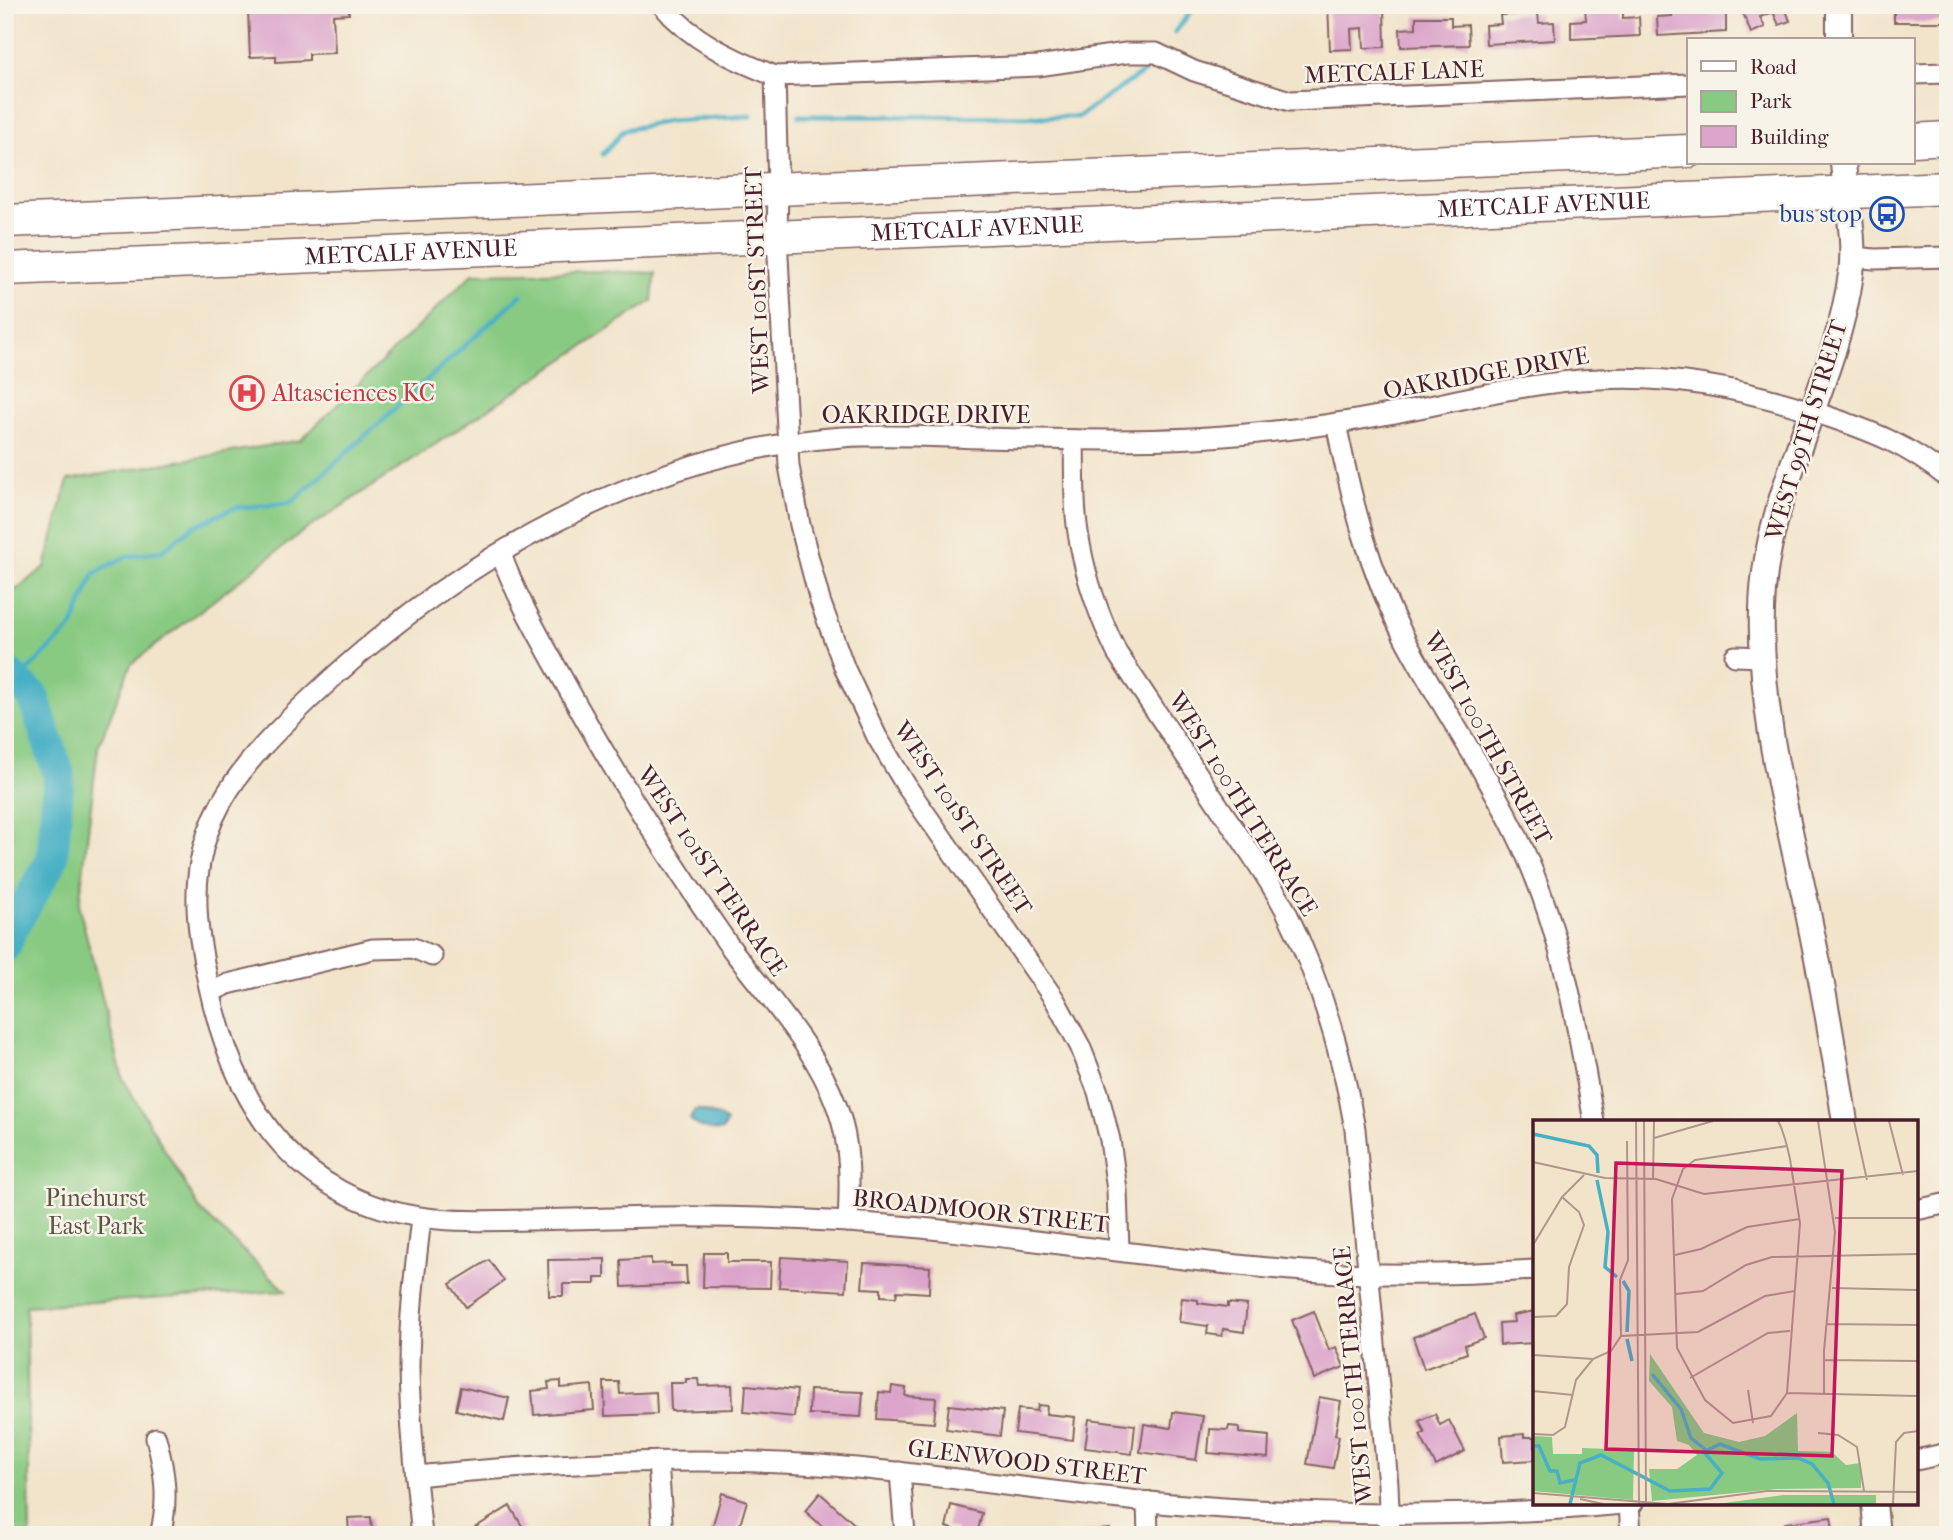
<svg xmlns="http://www.w3.org/2000/svg" width="1953" height="1540" font-family="'IM FELL French Canon',serif">
	<style>
		.green { fill: #89ca82; stroke: #6a7456; stroke-width: 2 }
		.water { fill: #47b0c5; stroke: #486878; stroke-width: 2 }
		.lines { fill: none; stroke-linecap: round; stroke-linejoin: round }
		.stream { stroke: #47b0c5; stroke-width: 5 }
		.river { stroke: #47b0c5; stroke-width: 32 }
		.building { fill: #dca4cb }
		.minor-casing { stroke: #856463; stroke-width: 23 }
		.tertiary-casing { stroke: #856463; stroke-width: 28 }
		.primary-casing { stroke: #856463; stroke-width: 35 }
		.minor { stroke: #fff; stroke-width: 19 }
		.tertiary { stroke: #fff; stroke-width: 24 }
		.primary { stroke: #fff; stroke-width: 32 }
		.labels { text-anchor: middle; stroke-width: 5; stroke-linejoin: round; paint-order: stroke }
		.street-label { font-size: 24px; fill: #4a1f2b; stroke: #f7f3e8 }
		.transit-label { font-size: 24px; fill: #164399; stroke: #f7f3e8; text-anchor: end }
		.health-label { font-size: 24px; fill: #be3a42; stroke: #f7f3e8; text-anchor: start }
		.park-label { font-size: 24px; fill: #5d5245; stroke: #f7f3e8 }
		.inset-river { fill: none; stroke: #47b0c5; stroke-width: 3.5 }
		.inset-road { fill: none; stroke: #af958b; stroke-width: 2 }
		.view { fill: #c2185b; fill-opacity: 0.15; stroke: #c2185b; stroke-width: 3.5 }
		.inset-edge { fill: none; stroke: #4a1f2b; stroke-width: 3.5 }
	</style>
	<rect width="100%" height="100%" fill="#f7f3e8"/>
	<filter id="ink" filterUnits="userSpaceOnUse"><feTurbulence type="fractalNoise" baseFrequency=".0143" numOctaves="2"/><feDisplacementMap in="SourceGraphic" scale="14" xChannelSelector="R" yChannelSelector="G"/><feConvolveMatrix kernelMatrix="1 2 1 2 8 2 1 2 1" color-interpolation-filters="sRGB"/></filter>
	<filter id="wash" filterUnits="userSpaceOnUse"><feTurbulence type="fractalNoise" baseFrequency=".00686" numOctaves="4" result="noise"/><feDisplacementMap in="SourceGraphic" scale="28" xChannelSelector="R" yChannelSelector="G"/><feGaussianBlur stdDeviation="1.57" result="paint"/><feColorMatrix in="noise" values="0 0 0 0 0 0 0 0 0 0 0 0 0 0 0 0 0 1.4 0 .05"/><feComposite in="paint" operator="in"/></filter>
	<g filter="url(#wash)">
		<rect width="100%" height="100%" fill="#f2e4cb"/>
		<g class="green">
			<polygon points="5,5 9,5 10,38 5,62"/>
			<polygon points="594,271 655,273 652,301 301,533 131,664 98,747 79,907 123,1079 201,1211 286,1291 26,1306 30,1535 5,1535 5,598 45,567 68,480 301,440 473,273"/>
		</g>
		<path class="water" d="M697,1109L720,1117L726,1122L723,1130C713,1132 697,1128 690,1119L694,1111Z"/>
		<g class="lines">
			<g class="stream">
				<polyline points="1175,32 1196,5"/>
				<polyline points="799,116 1078,117 1144,72"/>
				<polyline points="603,154 624,130 669,121 751,116"/>
				<polyline points="17,681 72,627 94,574 125,557 162,551 192,527 234,508 291,503 521,295"/>
			</g>
			<polyline class="river" points="5,671 33,696 59,775 52,860 11,931 5,946"/>
		</g>
		<g id="blocks">
			<g class="building">
				<polygon points="238,5 348,5 349,14 333,15 335,53 309,54 309,60 276,62 276,56 250,57 248,11 239,12"/>
				<polygon points="1328,5 1384,5 1385,47 1364,48 1363,28 1351,29 1352,49 1330,50"/>
				<polygon points="1672,5 1710,5 1710,14 1726,13 1726,32 1658,36 1657,17 1672,16"/>
				<polygon points="1740,5 1784,5 1790,21 1779,25 1773,12 1760,17 1765,27 1751,33"/>
				<rect x="1894" y="5" width="54" height="17"/>
				<polygon points="1623,6 1623,18 1639,17 1640,36 1571,39 1571,21 1586,20 1585,8"/>
				<polygon points="1538,13 1539,23 1554,22 1555,40 1486,44 1485,25 1501,24 1500,15"/>
				<polygon points="1416,17 1451,17 1451,26 1468,25 1469,45 1401,47 1400,29 1416,28"/>
				<polygon points="704,1253 727,1253 727,1262 771,1262 770,1288 703,1287"/>
				<polygon points="781,1257 848,1261 846,1291 779,1287"/>
				<polygon points="651,1258 651,1264 671,1263 671,1266 686,1266 687,1284 622,1287 621,1260"/>
				<polygon points="605,1259 605,1278 595,1278 595,1284 563,1284 563,1296 549,1296 548,1260"/>
				<polygon points="489,1260 504,1281 466,1307 450,1284"/>
				<polygon points="864,1263 930,1267 929,1293 897,1291 896,1297 881,1296 881,1289 862,1288"/>
				<polygon points="1182,1298 1198,1300 1198,1303 1228,1307 1228,1303 1247,1305 1244,1332 1223,1329 1222,1336 1207,1334 1208,1326 1179,1322"/>
				<polygon points="1314,1311 1329,1350 1336,1347 1344,1367 1314,1379 1292,1320"/>
				<polygon points="1535,1311 1535,1343 1500,1345 1499,1323 1514,1322 1513,1315"/>
				<polygon points="1475,1314 1484,1338 1465,1345 1467,1353 1424,1369 1413,1337"/>
				<polygon points="686,1379 698,1379 699,1386 732,1385 733,1409 671,1411 670,1383 686,1383"/>
				<polygon points="561,1381 561,1388 592,1385 594,1410 534,1415 532,1391 549,1389 548,1382"/>
				<polygon points="604,1382 619,1382 620,1394 656,1392 657,1414 605,1416"/>
				<polygon points="746,1385 797,1390 794,1417 744,1412"/>
				<polygon points="892,1386 906,1388 905,1396 936,1398 934,1423 877,1419 879,1392 891,1393"/>
				<polygon points="461,1387 509,1398 504,1421 456,1410"/>
				<polygon points="810,1390 863,1392 861,1417 809,1414"/>
				<polygon points="1319,1397 1341,1401 1335,1435 1339,1436 1333,1468 1307,1464"/>
				<polygon points="949,1405 1003,1411 1000,1436 946,1429"/>
				<polygon points="1038,1405 1047,1406 1046,1414 1075,1417 1073,1440 1015,1433 1018,1409 1037,1411"/>
				<polygon points="1173,1412 1203,1416 1196,1460 1140,1452 1144,1424 1171,1428"/>
				<polygon points="1435,1414 1440,1425 1449,1420 1465,1451 1436,1466 1420,1435 1425,1433 1419,1421"/>
				<polygon points="1089,1419 1135,1425 1132,1454 1085,1448"/>
				<polygon points="1229,1426 1239,1427 1239,1433 1269,1436 1268,1458 1208,1453 1210,1429 1228,1430"/>
				<polygon points="1524,1434 1524,1437 1535,1437 1535,1460 1503,1462 1501,1436"/>
				<polygon points="722,1493 747,1501 737,1535 710,1535"/>
				<polygon points="820,1493 861,1530 856,1535 832,1535 805,1511"/>
				<polygon points="951,1505 982,1513 977,1535 955,1535 956,1530 946,1527"/>
				<polygon points="510,1506 524,1529 515,1535 463,1535"/>
				<polygon points="371,1517 372,1535 349,1535 348,1518"/>
				<polygon points="1831,1517 1834,1535 1787,1535 1785,1523"/>
				<polygon points="1110,1529 1110,1535 1085,1535 1085,1531"/>
			</g>
		</g>
	</g>
	<g filter="url(#ink)">
		<use href="#blocks" fill-opacity="0" stroke="#856463" stroke-width="2"/>
		<g class="lines">
			<g class="minor-casing">
				<g id="minor">
					<path d="M662,5C692,41 732,59 775,76L778,189L777,237L789,466L800,525L820,601L845,669L877,737L907,787L1055,1000L1080,1046L1098,1092L1110,1140L1117,1190L1119,1250"/>
					<polyline points="1913,74 1948,73"/>
					<polyline points="775,76 1038,66 1126,53 1156,53 1194,71 1290,101 1689,84"/>
					<polyline points="1852,257 1875,259 1948,257"/>
					<path d="M1336,423C1351,498 1369,571 1405,639C1442,709 1489,774 1522,846C1562,934 1578,1027 1594,1122"/>
					<path d="M1074,440C1075,474 1073,510 1080,544C1087,583 1100,618 1117,653C1151,704 1186,756 1220,808C1243,842 1267,875 1286,911C1320,980 1342,1053 1355,1129L1388,1484L1390,1535"/>
					<path d="M501,554C517,599 542,641 565,683C614,773 669,859 728,944C766,996 815,1046 837,1107C851,1144 850,1184 848,1222"/>
					<polyline points="1735,656 1763,657"/>
					<polyline points="211,992 228,984 373,949 413,948 432,956"/>
					<polyline points="1916,1210 1948,1203"/>
					<path d="M421,1219C415,1269 409,1318 409,1369C410,1424 416,1480 422,1535"/>
					<path d="M1535,1270C1459,1275 1381,1276 1305,1271C1152,1260 1001,1232 848,1222C784,1218 719,1216 654,1217C613,1218 571,1219 530,1220C461,1221 404,1225 341,1191C248,1142 215,1037 200,939C183,826 237,768 313,696C453,562 647,450 843,437C889,434 937,437 984,438C1078,440 1173,443 1266,432C1307,428 1348,422 1389,414C1458,401 1527,382 1598,379C1675,374 1750,390 1823,415C1872,431 1908,445 1948,478"/>
					<path d="M156,1438C165,1471 169,1501 160,1535"/>
					<polyline points="1916,1460 1948,1453"/>
					<polyline points="658,1461 663,1535"/>
					<polyline points="900,1472 905,1535"/>
					<path d="M416,1476C550,1463 685,1456 820,1465C930,1473 1039,1491 1149,1502C1310,1517 1472,1519 1633,1503"/>
					<polyline points="1147,1502 1148,1535"/>
					<polyline points="1629,1504 1631,1535"/>
				</g>
			</g>
			<g class="tertiary-casing">
				<g id="tertiary">
					<polyline points="1839,40 1839,5"/>
					<path d="M1843,163C1846,199 1856,237 1851,274C1835,389 1764,492 1762,610C1759,710 1785,806 1806,903C1821,975 1834,1048 1845,1122"/>
					<polyline points="1874,1503 1877,1535"/>
				</g>
			</g>
			<g class="primary-casing">
				<g id="primary">
					<polyline points="1913,140 1948,138"/>
					<polyline points="5,221 1689,151"/>
					<path id="s1" d="M5,269L1948,188"/>
				</g>
			</g>
			<use href="#minor" class="minor"/>
			<use href="#tertiary" class="tertiary"/>
			<use href="#primary" class="primary"/>
		</g>
	</g>
	<defs>
		<g id="bus-ring" transform="scale(1.75)"><circle r="9.5" fill="#f7f3e8" stroke="#1a4fb4" stroke-width="1.5"/><path d="M-5-6H5V4H4V6H2V4H-2V6H-4V4H-5ZM-3.5-4V0h7V-4ZM-3.5 1.2v1.5H-2V1.2ZM2 1.2v1.5H3.5V1.2Z" fill="#1a4fb4"/></g>
		<g id="hospital-ring" transform="scale(1.75)"><circle r="9.5" fill="#f7f3e8" stroke="#e0444e" stroke-width="1.5"/><path d="M-5-5h3v3.5h4V-5h3V5h-3V1.5h-4V5h-3Z" fill="#e0444e"/></g>
	</defs>
	<g fill-rule="evenodd">
		<use href="#bus-ring" x="1887" y="214"/>
		<use href="#hospital-ring" x="247" y="393"/>
	</g>
	<g class="labels">
		<g class="street-label">
			<text transform="translate(1394 72) rotate(-2)" y="8">METCALF LANE</text>
			<text dy="8" stroke="none"><textPath href="#s1" startOffset="1540">METCALF AVENUE</textPath></text>
			<text dy="8" stroke="none"><textPath href="#s1" startOffset="973">METCALF AVENUE</textPath></text>
			<text dy="8" stroke="none"><textPath href="#s1" startOffset="406">METCALF AVENUE</textPath></text>
			<text transform="translate(757 280) rotate(-92)" y="8">WEST 101ST STREET</text>
			<text transform="translate(1486 373) rotate(-10)" y="8">OAKRIDGE DRIVE</text>
			<text x="926" y="423">OAKRIDGE DRIVE</text>
			<text transform="translate(1806 430) rotate(-73)" y="8">WEST 99TH STREET</text>
			<text transform="translate(1488 738) rotate(61)" y="8">WEST 100TH STREET</text>
			<text transform="translate(1243 804) rotate(58)" y="8">WEST 100TH TERRACE</text>
			<text transform="translate(963 818) rotate(56)" y="8">WEST 101ST STREET</text>
			<text transform="translate(712 871) rotate(56)" y="8">WEST 101ST TERRACE</text>
			<text transform="translate(981 1211) rotate(6)" y="8">BROADMOOR STREET</text>
			<text transform="translate(1353 1375) rotate(-95)" y="8">WEST 100TH TERRACE</text>
			<text transform="translate(1027 1462) rotate(7)" y="8">GLENWOOD STREET</text>
		</g>
		<g class="transit-label">
			<text x="1862" y="222">bus stop</text>
		</g>
		<g class="health-label">
			<text x="272" y="401">Altasciences KC</text>
		</g>
		<g class="park-label">
			<text x="96" y="1206">Pinehurst<tspan x="96" dy="28">East Park</tspan></text>
		</g>
	</g>
	<g transform="translate(1533 1120)">
		<rect width="385" height="385" fill="#f2e4cb"/>
		<path d="M117,234L171,313L206,322L232,316L264,293L265,331L299,332L313,345L328,343V368L244,369L119,381L116,349H144L164,335L156,325L144,321L139,287L116,261ZM0,316L19,317L20,334H49V328L101,330L100,380L0,371ZM251,375H343V384H184Z" fill="#89ca82"/>
		<path class="inset-river" d="M0,14L56,26L64,35L65,53M64,60L75,112L72,147L84,157M90,161L96,171L94,212M94,219L99,241M119,254L148,289L158,318L173,330M0,326H6L17,351H24L27,363L41,360M37,384L47,343L68,335L137,371L177,369L189,353L171,332L187,324L227,339L265,338L279,344L295,363L301,384"/>
		<path class="inset-road" d="M103,1L106,384M111,1L113,384M245,1L248,7L252,19L254,26L257,39L267,103L254,273L238,296L200,303L172,280L144,228L139,79L150,49L162,40L254,26M285,1L302,112L291,231V275M321,1L334,60M356,1L370,55M121,18L180,1M0,42L72,58L123,59L171,74L385,51M120,59L121,1M302,98H385M0,125L29,77L51,55M142,135L168,129L214,107L267,99M299,168L385,170M143,174L170,171L213,145L239,137L385,134M0,197L23,196L34,184L36,147L51,105L46,92L29,77M293,204L385,205M88,216L87,160L95,140L94,21M0,235L60,239L78,231L88,216L165,212L232,176L262,171M291,240L385,241M157,258L235,213L257,211M215,270L220,303M0,271L40,275M254,273L385,276M285,313L305,315L324,327L331,371M0,314L20,315L32,307L43,260L60,239M0,373L135,384L234,371L385,372M47,379L70,384M360,384L363,322L371,313L385,311"/>
		<path class="view" d="M83,43L309,51L299,336L73,329Z"/>
		<rect width="385" height="385" class="inset-edge"/>
	</g>
	<rect width="1953" height="1540" fill="none" stroke="#f7f3e8" stroke-width="28"/>
	<rect x="1687" y="38" width="228" height="126" fill="#f7f3e8" stroke="#b29e9c" stroke-width="2"/>
	<rect x="1701" y="61" width="35" height="10" fill="#ffffff" stroke="#b29e9c" stroke-width="2"/>
	<text x="1750" y="74" font-size="21" fill="#4a1f2b">Road</text>
	<rect x="1701" y="91" width="35" height="21" fill="#89ca82" stroke="#b29e9c" stroke-width="2"/>
	<text x="1750" y="108" font-size="21" fill="#4a1f2b">Park</text>
	<rect x="1701" y="126" width="35" height="21" fill="#dca4cb" stroke="#b29e9c" stroke-width="2"/>
	<text x="1750" y="144" font-size="21" fill="#4a1f2b">Building</text>
</svg>
